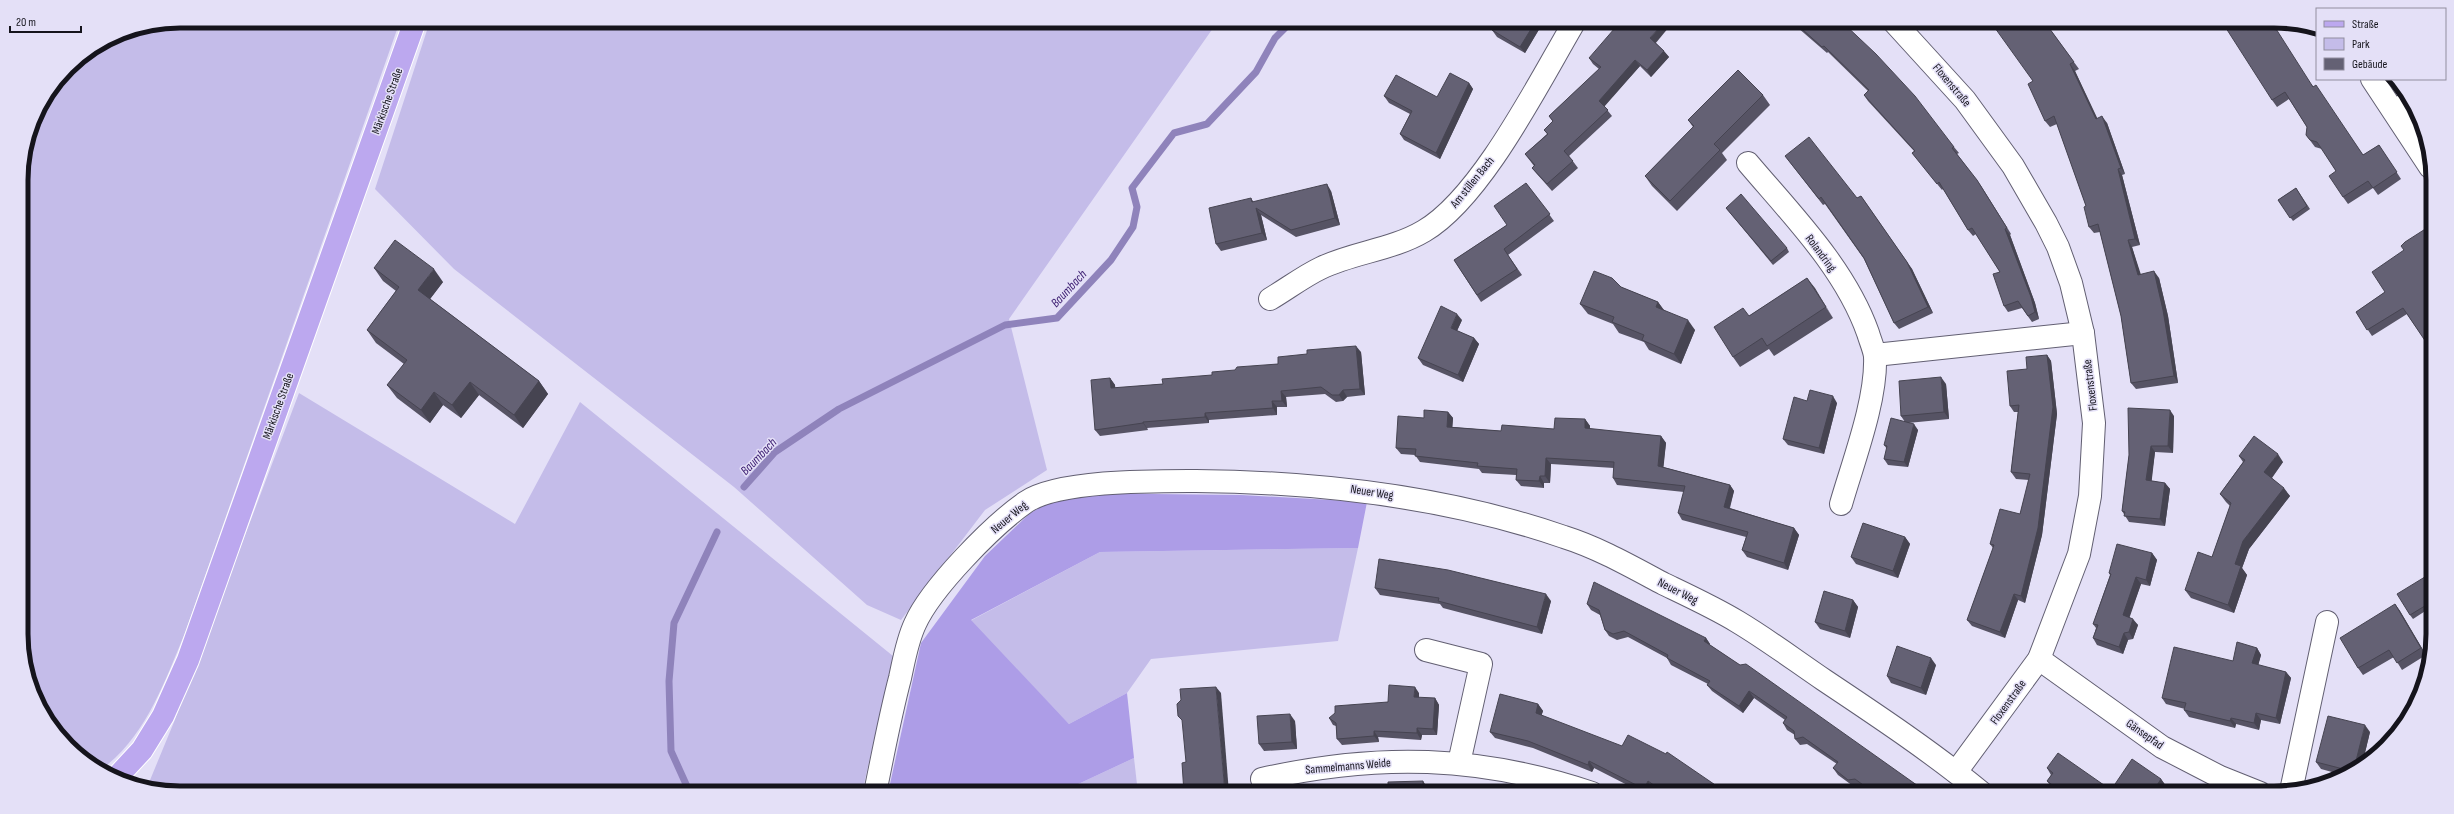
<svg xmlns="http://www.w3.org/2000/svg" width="2454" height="814" font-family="'Sofia Sans Condensed',sans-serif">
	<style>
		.green { fill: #c4bce9 }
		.forest { fill: #ad9de7 }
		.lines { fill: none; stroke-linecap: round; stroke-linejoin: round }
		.stream { stroke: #8f83bb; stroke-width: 7 }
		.minor-casing { stroke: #625f72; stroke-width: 24 }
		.major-casing { stroke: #fff; stroke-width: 24 }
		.minor { stroke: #fff; stroke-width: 22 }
		.major { stroke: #bca8ef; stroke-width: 22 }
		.wall { fill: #565364 }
		.shaded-wall { fill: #464451 }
		.building { fill: #646174; stroke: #464451 }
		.labels { text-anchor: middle; stroke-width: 3; stroke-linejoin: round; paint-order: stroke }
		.street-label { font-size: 12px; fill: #15141c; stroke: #e4e0f7 }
		.water-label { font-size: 13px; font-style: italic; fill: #391a6f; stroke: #e4e0f7 }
		.rim { fill: none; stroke: #15141c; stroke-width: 5 }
	</style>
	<rect width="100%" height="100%" fill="#e4e0f7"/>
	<g class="green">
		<path d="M180,21H400L185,633C164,683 145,739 99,771L61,739L37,705L24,665L21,169L33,119L68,67L119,33Z"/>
		<polygon points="430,21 1218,21 1009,319 1047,470 985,510 901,620 867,605 734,487 454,269 375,189"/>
		<polygon points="299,393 515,524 580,402 893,656 862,793 180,793 149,789 148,785 174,722"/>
		<polygon points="1358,548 1338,641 1151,659 1127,693 1069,724 970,621 1100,552"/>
		<polygon points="1134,758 1138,793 1059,793"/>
	</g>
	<polygon class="forest" points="1064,493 1241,495 1367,502 1358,548 1100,552 971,620 1069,724 1127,693 1134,758 1059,793 888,793 921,643 985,556 1029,514"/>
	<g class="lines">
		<g class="stream">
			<polyline points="744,487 775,452 839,409 1005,325 1057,318 1111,260 1133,227 1137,207 1132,188 1174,133 1207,124 1256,72 1275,38 1292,21"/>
			<polyline points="690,793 671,751 669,681 674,623 717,532"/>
		</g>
		<g class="minor-casing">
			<g id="minor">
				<polyline points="1893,21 1965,100 2013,166 2046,223 2058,247 2071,283 2083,333 2094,423 2090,496 2079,554 2039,659 1956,772"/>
				<polyline points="2372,79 2430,167"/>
				<polyline points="2395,112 2410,100"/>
				<path d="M1748,163C1792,215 1845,268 1868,333C1870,340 1874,349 1875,356C1877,400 1853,462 1841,504"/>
				<path d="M1270,299C1287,289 1304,276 1321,268C1354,252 1392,250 1424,231C1482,197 1540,80 1575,21"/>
				<polyline points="1875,355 2083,333"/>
				<polyline points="1426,650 1481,664 1459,763"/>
				<polyline points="2039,659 2162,747 2220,777 2260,793"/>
				<path d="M1262,779C1377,753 1479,755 1592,793"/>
				<polyline points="2291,791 2327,622"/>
				<path d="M875,793C883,754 890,716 900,678C904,660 907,641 915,624C931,588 993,525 1026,502C1059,480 1154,481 1196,481C1321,482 1445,496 1564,537C1599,548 1632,567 1664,584C1689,596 1715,608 1738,622C1768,640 1796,661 1824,680C1878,716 1932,752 1982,793"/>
			</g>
		</g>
		<g class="major-casing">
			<polyline id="major" points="116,778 142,750 163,716 188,660 415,21"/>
		</g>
		<use href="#minor" class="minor"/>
		<use href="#major" class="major"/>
	</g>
	<g class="wall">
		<polygon points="1498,21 1544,21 1525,53 1497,37 1492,30"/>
		<polygon points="1790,21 1841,21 1954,147 1959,153 1957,154 1981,186 2011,234 2010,235 2035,303 2039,319 2032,322 2022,308 2008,312 2004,306 2000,272 1976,234 1973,236 1968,230 1943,189 1942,190 1917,159 1912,153 1914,151 1868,101 1864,95 1868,91 1828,52 1827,53"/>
		<polygon points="1993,21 2044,21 2079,69 2075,71 2097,119 2107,123 2125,174 2122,175 2140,245 2132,247 2140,274 2159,278 2168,316 2178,383 2136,389 2131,383 2121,316 2100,232 2094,233 2089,227 2086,206 2057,124 2050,127 2045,121 2033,81 1997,26"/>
		<polygon points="2229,21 2313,86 2363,155 2379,145 2401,179 2378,195 2373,188 2348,204 2343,197 2336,171 2322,149 2315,147 2306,135 2307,127 2289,99 2277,107 2272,100"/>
		<polygon points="1656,43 1669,57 1651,77 1640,66 1604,106 1612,116 1569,156 1578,168 1552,191 1537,174 1532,168 1534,166 1525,154 1547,134 1544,130 1553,122 1549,116 1599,69 1593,64 1589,58"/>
		<polygon points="1469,83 1473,89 1440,159 1404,140 1400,134 1410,114 1389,103 1384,96 1437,97"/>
		<polygon points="1763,95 1770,105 1722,153 1727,160 1677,211 1652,186 1645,176 1693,127 1688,120"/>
		<polygon points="1785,156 1857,198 1861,196 1912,269 1933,313 1899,329 1894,323 1864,259 1825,204 1823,205"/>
		<polygon points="1526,183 1554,221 1508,255 1522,275 1481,302 1454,260 1507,225"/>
		<polygon points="2296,188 2310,209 2293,221 2278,200"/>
		<polygon points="1331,191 1340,225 1296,237 1261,215 1267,240 1221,251 1216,244 1251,198 1253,202"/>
		<polygon points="1726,208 1787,248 1789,252 1773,265"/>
		<polygon points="2430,226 2431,349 2407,314 2372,336 2356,312 2385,292 2404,250"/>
		<polygon points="374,268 443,282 430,299 539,381 548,394 523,428 479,395 461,418 443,405 430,423 397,398 387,385 404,364 376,343 367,330 396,291 383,281"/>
		<polygon points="1807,278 1833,318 1774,356 1769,349 1740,367 1733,357 1749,316"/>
		<polygon points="1621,287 1658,302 1664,310 1695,330 1681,364 1649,350 1644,342 1619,333 1613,324 1588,314 1580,304"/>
		<polygon points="1462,320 1457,331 1474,338 1479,344 1463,382 1423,365 1418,358"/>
		<polygon points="1361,352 1365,395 1347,397 1343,401 1336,402 1325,394 1286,397 1287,407 1277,407 1277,415 1209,420 1209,423 1147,428 1148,430 1100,436 1095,430 1110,378 1115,385 1115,388 1163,384 1278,364"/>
		<polygon points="2047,355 2051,361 2057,414 2042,535 2025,603 2018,600 2005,638 1972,626 1967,620 1993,548 1990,544 2020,514 2029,480 2016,479 2011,472 2018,412 2014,412 2010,406 2027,369"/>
		<polygon points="1946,384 1949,419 1908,423 1918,430 1908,467 1888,465 1884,459 1887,449 1884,445 1905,422 1901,416"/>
		<polygon points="1807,401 1837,403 1824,454 1788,445 1783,439"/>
		<polygon points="1448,412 1453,418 1452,427 1501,431 1554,429 1585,419 1590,426 1590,429 1661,436 1666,443 1663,467 1730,485 1734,491 1730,508 1794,528 1799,535 1788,570 1747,557 1742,550 1746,537 1682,520 1678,513 1684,492 1617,485 1613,478 1614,468 1551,464 1550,483 1544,483 1544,488 1521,486 1516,480 1516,475 1482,473 1479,469 1420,462 1415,455 1401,454 1396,448 1424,418"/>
		<polygon points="2174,416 2173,453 2155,452 2151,481 2165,483 2170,489 2165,526 2129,522 2122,511 2129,455"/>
		<polygon points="2239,456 2283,462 2272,478 2290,496 2249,549 2242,568 2247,575 2234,613 2191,598 2185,590 2212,557 2230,506 2226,502 2220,494 2243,462"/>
		<polygon points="1905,537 1910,544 1898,578 1856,564 1851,557"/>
		<polygon points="2152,553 2157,560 2150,586 2141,584 2129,617 2138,625 2133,639 2128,640 2123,654 2097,645 2093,638 2096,628 2093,624 2110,575 2109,573"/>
		<polygon points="2433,572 2433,606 2413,619 2410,615"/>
		<polygon points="1375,588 1551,601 1542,634 1443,608 1440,604 1380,595"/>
		<polygon points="1853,600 1858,607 1850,638 1820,629 1815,622"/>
		<polygon points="1587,604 1706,638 1710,644 1710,645 1928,793 1870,793 1859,785 1853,786 1838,775 1833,768 1837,764 1807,744 1800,745 1795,739 1795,735 1787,730 1783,723 1785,720 1754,698 1743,713 1712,691 1707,685 1708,684 1671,665 1667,658 1628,637 1617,640 1609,636 1605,630 1600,615 1591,610"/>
		<polygon points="2395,604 2400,611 2426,655 2402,670 2394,657 2363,675 2358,668"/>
		<polygon points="2257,648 2261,655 2258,665 2286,672 2291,678 2280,724 2261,720 2259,730 2236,724 2235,728 2189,717 2184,710 2185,709 2166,704 2162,698"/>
		<polygon points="1936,665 1926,695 1891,683 1887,676"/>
		<polygon points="1419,693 1419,698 1435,698 1439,705 1437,735 1422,735 1421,740 1378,737 1379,742 1342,745 1337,739 1336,726 1333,725 1329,718 1388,702"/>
		<polygon points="1538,704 1543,711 1541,716 1727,793 1660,793 1652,788 1650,793 1643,793 1594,768 1592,772 1533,748 1495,738 1490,732"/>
		<polygon points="1295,721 1297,749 1264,751 1259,744"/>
		<polygon points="2370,732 2362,765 2343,775 2321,769 2316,762"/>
		<polygon points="2047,768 2111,790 2161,779 2166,786 2162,793 2058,793 2052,788 2047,781 2051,775"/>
	</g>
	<g class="shaded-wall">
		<polygon points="1536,21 1544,21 1525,53 1520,47"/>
		<polygon points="1665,21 1674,21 1655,44 1650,38"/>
		<polygon points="1664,51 1669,57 1651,77 1647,70"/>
		<polygon points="1635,60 1640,66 1604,107 1599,101"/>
		<polygon points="2070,64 2075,71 2101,126 2096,119"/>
		<polygon points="1469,83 1473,89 1440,159 1436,153"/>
		<polygon points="2102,116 2107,123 2125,174 2121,168"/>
		<polygon points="2118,169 2122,175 2140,245 2135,239"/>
		<polygon points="1977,180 1981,186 2011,234 2007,228"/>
		<polygon points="1327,184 1331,191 1340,225 1335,218"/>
		<polygon points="1251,198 1255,205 1256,208 1261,215 1267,240 1262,233"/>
		<polygon points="2005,229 2010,235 2035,303 2039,319 2035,312"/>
		<polygon points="2128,240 2132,247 2143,281 2138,275"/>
		<polygon points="1907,262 1912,269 1933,313 1928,307"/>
		<polygon points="434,269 443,282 427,303 418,290"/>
		<polygon points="2154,271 2159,278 2168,316 2178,383 2174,376"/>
		<polygon points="1807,278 1815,288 1833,318 1826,307"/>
		<polygon points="1658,302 1665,312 1656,307"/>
		<polygon points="1457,314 1462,320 1455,335 1451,328"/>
		<polygon points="1688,320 1695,330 1681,364 1674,354"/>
		<polygon points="1474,338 1479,344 1463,382 1458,375"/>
		<polygon points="1356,346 1361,352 1365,395 1360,389"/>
		<polygon points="2047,355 2051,361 2057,414 2042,535 2025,603 2021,596"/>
		<polygon points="1941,377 1946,384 1949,419 1944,412"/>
		<polygon points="1110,378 1115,385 1116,395 1111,388"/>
		<polygon points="539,381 548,394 523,428 514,415"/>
		<polygon points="470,382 479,395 461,418 452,405"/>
		<polygon points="1343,390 1347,397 1343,401 1339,395"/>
		<polygon points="1281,391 1286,397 1287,407 1282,401"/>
		<polygon points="434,392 443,405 430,423 421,410"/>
		<polygon points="1833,396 1837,403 1824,454 1819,448"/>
		<polygon points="1272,401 1277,407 1277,415 1273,408"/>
		<polygon points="2170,410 2174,416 2173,453 2168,446"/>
		<polygon points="1448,412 1453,418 1452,434 1447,427"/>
		<polygon points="1205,413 1209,420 1209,423 1205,417"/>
		<polygon points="1585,419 1590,426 1589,435 1585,428"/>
		<polygon points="1143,422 1147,428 1148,430 1143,423"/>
		<polygon points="1914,424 1918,430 1908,467 1904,462"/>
		<polygon points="1661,436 1666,443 1663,472 1658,466"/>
		<polygon points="2151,446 2155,452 2151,487 2146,480"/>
		<polygon points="2278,454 2283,462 2270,480 2264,472"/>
		<polygon points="1546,458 1551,464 1550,483 1545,476"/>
		<polygon points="1540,476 1544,483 1544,488 1539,481"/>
		<polygon points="2165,483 2170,489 2165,526 2160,519"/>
		<polygon points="1730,485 1734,491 1728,513 1724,507"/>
		<polygon points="2284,488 2290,496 2249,549 2242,568 2247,575 2234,613 2228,605 2235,564 2243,541"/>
		<polygon points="1794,528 1799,535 1788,570 1784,563"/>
		<polygon points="1905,537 1910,544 1898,578 1893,571"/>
		<polygon points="2152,553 2157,560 2150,586 2146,580"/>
		<polygon points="2136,577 2141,584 2128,622 2123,615"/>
		<polygon points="1546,594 1551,601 1542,634 1537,627"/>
		<polygon points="2014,594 2018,600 2005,638 2000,632"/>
		<polygon points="1853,600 1858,607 1850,638 1845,631"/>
		<polygon points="2395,604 2400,611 2426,655 2421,648"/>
		<polygon points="2133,619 2138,625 2133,639 2129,632"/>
		<polygon points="2124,633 2128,640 2123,654 2119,647"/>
		<polygon points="1706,638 1710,644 1708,648 1704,641"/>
		<polygon points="2257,648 2261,655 2257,670 2252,663"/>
		<polygon points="1931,658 1936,665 1926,695 1921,688"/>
		<polygon points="2286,672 2291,678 2280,724 2276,718"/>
		<polygon points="1216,687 1221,693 1229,793 1225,793"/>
		<polygon points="1415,687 1419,693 1419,704 1414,697"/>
		<polygon points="1749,691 1754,698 1743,713 1739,706"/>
		<polygon points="1435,698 1439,705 1437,735 1433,729"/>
		<polygon points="1538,704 1543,711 1540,720 1536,713"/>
		<polygon points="2256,713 2261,720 2259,730 2254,723"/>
		<polygon points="1290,714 1295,721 1297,749 1292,742"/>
		<polygon points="2231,718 2236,724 2235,728 2230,721"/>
		<polygon points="2365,725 2370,732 2362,765 2354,769"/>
		<polygon points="1417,728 1422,735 1421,740 1417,733"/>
		<polygon points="1374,731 1378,737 1379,742 1374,736"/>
		<polygon points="1589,761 1594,768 1592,772 1588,765"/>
		<polygon points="2161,779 2166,786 2162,793 2152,793"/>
		<polygon points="1423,781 1427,787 1423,786"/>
		<polygon points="1648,781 1652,788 1650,793 1647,793 1644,789"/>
	</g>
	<g class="building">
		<polygon points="1498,21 1536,21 1520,47 1492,30"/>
		<polygon points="1621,21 1665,21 1650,38 1664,51 1647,70 1635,60 1599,101 1608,110 1564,151 1573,161 1547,184 1532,168 1535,165 1525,154 1548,134 1544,130 1553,121 1549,116 1601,67 1589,58"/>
		<polygon points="1793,21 1841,21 1876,54 1915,96 1954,147 1952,148 1977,180 2007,228 2005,229 2031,297 2035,312 2028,316 2018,301 2004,306 1993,274 2000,272 1972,228 1968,230 1939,182 1937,184 1912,153 1915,151 1864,95 1869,90 1824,46 1822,47"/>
		<polygon points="1994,21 2044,21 2074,62 2070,64 2096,119 2102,116 2121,168 2118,169 2135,239 2128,240 2138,275 2154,271 2163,310 2174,376 2131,383 2121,316 2098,224 2089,227 2084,207 2086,206 2054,116 2045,121 2028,84 2033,81 1995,28 1998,25"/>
		<polygon points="2229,21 2271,21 2313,87 2316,85 2363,155 2379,145 2397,172 2373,188 2368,181 2343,197 2329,176 2336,171 2317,142 2310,140 2306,135 2307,127 2285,92 2272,100 2224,25"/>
		<polygon points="1738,70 1763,95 1714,144 1720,150 1670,201 1645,176 1694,126 1688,120"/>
		<polygon points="1450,73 1469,83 1436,153 1400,134 1412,111 1384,96 1396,75 1437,97"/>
		<polygon points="1809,137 1857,198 1861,196 1907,262 1928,307 1894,323 1864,258 1821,197 1819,199 1785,156"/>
		<polygon points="1526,183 1550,214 1504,249 1517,269 1477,295 1454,260 1507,225 1494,206"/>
		<polygon points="1327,184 1335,218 1291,230 1256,208 1262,233 1216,244 1209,208 1251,198 1252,202"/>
		<polygon points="2296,188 2307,206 2290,218 2278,200"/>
		<polygon points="1741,194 1787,248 1771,261 1726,208"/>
		<polygon points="2430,226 2431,343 2428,345 2403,308 2367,330 2356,312 2385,292 2372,272 2404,250 2401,246 2405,242"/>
		<polygon points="395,240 434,269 418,290 539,381 514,415 470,382 452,405 434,392 421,410 387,385 407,360 367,330 399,287 374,268"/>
		<polygon points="1594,271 1612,278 1621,287 1658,302 1656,307 1688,320 1674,354 1642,340 1644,335 1612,322 1614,317 1580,304"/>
		<polygon points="1807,278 1826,307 1767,346 1762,338 1733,357 1714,327 1743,308 1749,316"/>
		<polygon points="1441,306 1457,314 1451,328 1474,338 1458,375 1418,358"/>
		<polygon points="1356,346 1360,389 1343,390 1339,395 1332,395 1321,387 1281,391 1282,401 1272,401 1273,408 1205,413 1205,417 1143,422 1143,423 1095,430 1091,380 1110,378 1111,388 1163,384 1162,379 1212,375 1212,372 1235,370 1237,367 1278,364 1278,357 1307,354 1307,350"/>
		<polygon points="2047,355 2053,407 2038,528 2021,596 2014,594 2000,632 1967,620 1994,545 1990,544 2000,509 2020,514 2030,474 2011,472 2019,405 2010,406 2007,371 2027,369 2026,357"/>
		<polygon points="1941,377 1944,412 1901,416 1899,381"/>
		<polygon points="1810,390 1833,396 1819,448 1783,439 1794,397 1807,401"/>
		<polygon points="2128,408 2170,410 2168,446 2151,446 2146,480 2165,483 2160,519 2124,516 2125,512 2122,511 2129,455"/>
		<polygon points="1424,410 1448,412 1447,427 1501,431 1502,425 1554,429 1555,418 1585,419 1585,428 1661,436 1658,466 1730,485 1724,507 1794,528 1784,563 1742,550 1748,532 1678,513 1685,486 1613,478 1614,462 1546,458 1545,476 1540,476 1539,481 1516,480 1517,469 1477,466 1478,463 1415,456 1416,449 1396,448 1398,416 1424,418"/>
		<polygon points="1891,418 1914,424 1904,462 1884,459 1887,446 1884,445"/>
		<polygon points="2254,436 2278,454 2264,472 2284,488 2243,541 2235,564 2241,566 2228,605 2185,590 2198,552 2212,557 2231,503 2220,494 2245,460 2239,456"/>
		<polygon points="1863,523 1905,537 1893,571 1851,557"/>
		<polygon points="2117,544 2152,553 2146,580 2136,577 2123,615 2133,619 2129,632 2124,633 2119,647 2093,638 2098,625 2093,624 2111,574 2109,573"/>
		<polygon points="1379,559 1448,570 1546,594 1537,627 1438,601 1439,598 1375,588"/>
		<polygon points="2433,572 2433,601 2410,615 2397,594"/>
		<polygon points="1594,582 1706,638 1704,641 1740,665 1746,664 1928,793 1874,793 1855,779 1848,780 1833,768 1838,762 1803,737 1795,739 1794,731 1783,723 1787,717 1749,691 1739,706 1707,685 1710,681 1667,658 1668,655 1624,631 1613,634 1605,630 1599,610 1587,604"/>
		<polygon points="1824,591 1853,600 1845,631 1815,622"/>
		<polygon points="2395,604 2421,648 2397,663 2389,650 2358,668 2340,638"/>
		<polygon points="2237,642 2257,648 2252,663 2286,672 2276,718 2256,713 2254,723 2231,718 2230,721 2184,710 2186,703 2162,698 2174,647 2233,661"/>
		<polygon points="1897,646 1931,658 1921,688 1887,676"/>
		<polygon points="1389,685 1415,687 1414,697 1435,698 1433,729 1417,728 1417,733 1374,731 1374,736 1337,739 1336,723 1329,718 1335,713 1335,706 1388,702"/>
		<polygon points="1216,687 1225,793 1184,793 1182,763 1186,762 1182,720 1178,716 1177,704 1181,700 1180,689"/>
		<polygon points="1500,694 1538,704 1536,713 1622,746 1628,735 1666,754 1667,752 1727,793 1665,793 1648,781 1644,789 1589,761 1588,765 1528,741 1490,732"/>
		<polygon points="1290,714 1292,742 1259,744 1257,716"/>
		<polygon points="2328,716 2365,725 2354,769 2351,771 2316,762"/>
		<polygon points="2058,753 2111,790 2132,759 2161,779 2152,793 2063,793 2047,781 2053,773 2047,768"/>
		<polygon points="1423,781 1423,786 1466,785 1497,793 1336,793 1342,787 1346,790 1388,786 1388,782"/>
	</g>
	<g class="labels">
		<g class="street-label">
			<text transform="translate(1952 85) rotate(50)" y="4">Floxenstraße</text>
			<text transform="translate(387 101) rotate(-70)" y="4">Märkische Straße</text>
			<text transform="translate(1472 182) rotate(-51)" y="4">Am stillen Bach</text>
			<text transform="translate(1821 253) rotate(53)" y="4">Rolandring</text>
			<text transform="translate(2090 385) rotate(-97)" y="4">Floxenstraße</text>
			<text transform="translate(278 406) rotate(-70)" y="4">Märkische Straße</text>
			<text transform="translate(1372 492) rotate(9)" y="4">Neuer Weg</text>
			<text transform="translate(1009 517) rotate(-40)" y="4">Neuer Weg</text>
			<text transform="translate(1678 591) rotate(27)" y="4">Neuer Weg</text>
			<text transform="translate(2008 702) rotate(-54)" y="4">Floxenstraße</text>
			<text transform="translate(2145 734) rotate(35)" y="4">Gänsepfad</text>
			<text transform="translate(1348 766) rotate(-5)" y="4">Sammelmanns Weide</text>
		</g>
		<g class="water-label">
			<text transform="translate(1068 288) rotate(-47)" y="5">Baumbach</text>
			<text transform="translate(758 456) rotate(-46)" y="5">Baumbach</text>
		</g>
	</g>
	<path d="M0 0H2454V814H0ZM180 28H2274A152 152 0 0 1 2426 180V634A152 152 0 0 1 2274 786H180A152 152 0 0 1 28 634V180A152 152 0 0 1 180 28Z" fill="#e4e0f7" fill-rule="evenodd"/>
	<path class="rim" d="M180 28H2274A152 152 0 0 1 2426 180V634A152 152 0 0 1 2274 786H180A152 152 0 0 1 28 634V180A152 152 0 0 1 180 28Z"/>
	<rect x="2316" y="8" width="130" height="72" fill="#e4e0f7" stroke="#918e9f"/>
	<rect x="2324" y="21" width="20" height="6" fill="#bca8ef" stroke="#918e9f"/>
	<text x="2352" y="28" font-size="12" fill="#15141c">Straße</text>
	<rect x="2324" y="38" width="20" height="12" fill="#c4bce9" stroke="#918e9f"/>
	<text x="2352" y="48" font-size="12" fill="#15141c">Park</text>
	<rect x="2324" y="58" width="20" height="12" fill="#646174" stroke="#918e9f"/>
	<text x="2352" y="68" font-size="12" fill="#15141c">Gebäude</text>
	<path d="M10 26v6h71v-6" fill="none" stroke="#15141c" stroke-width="2"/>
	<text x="16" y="26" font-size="12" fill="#15141c" stroke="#e4e0f7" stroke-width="3" paint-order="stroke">20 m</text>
</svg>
